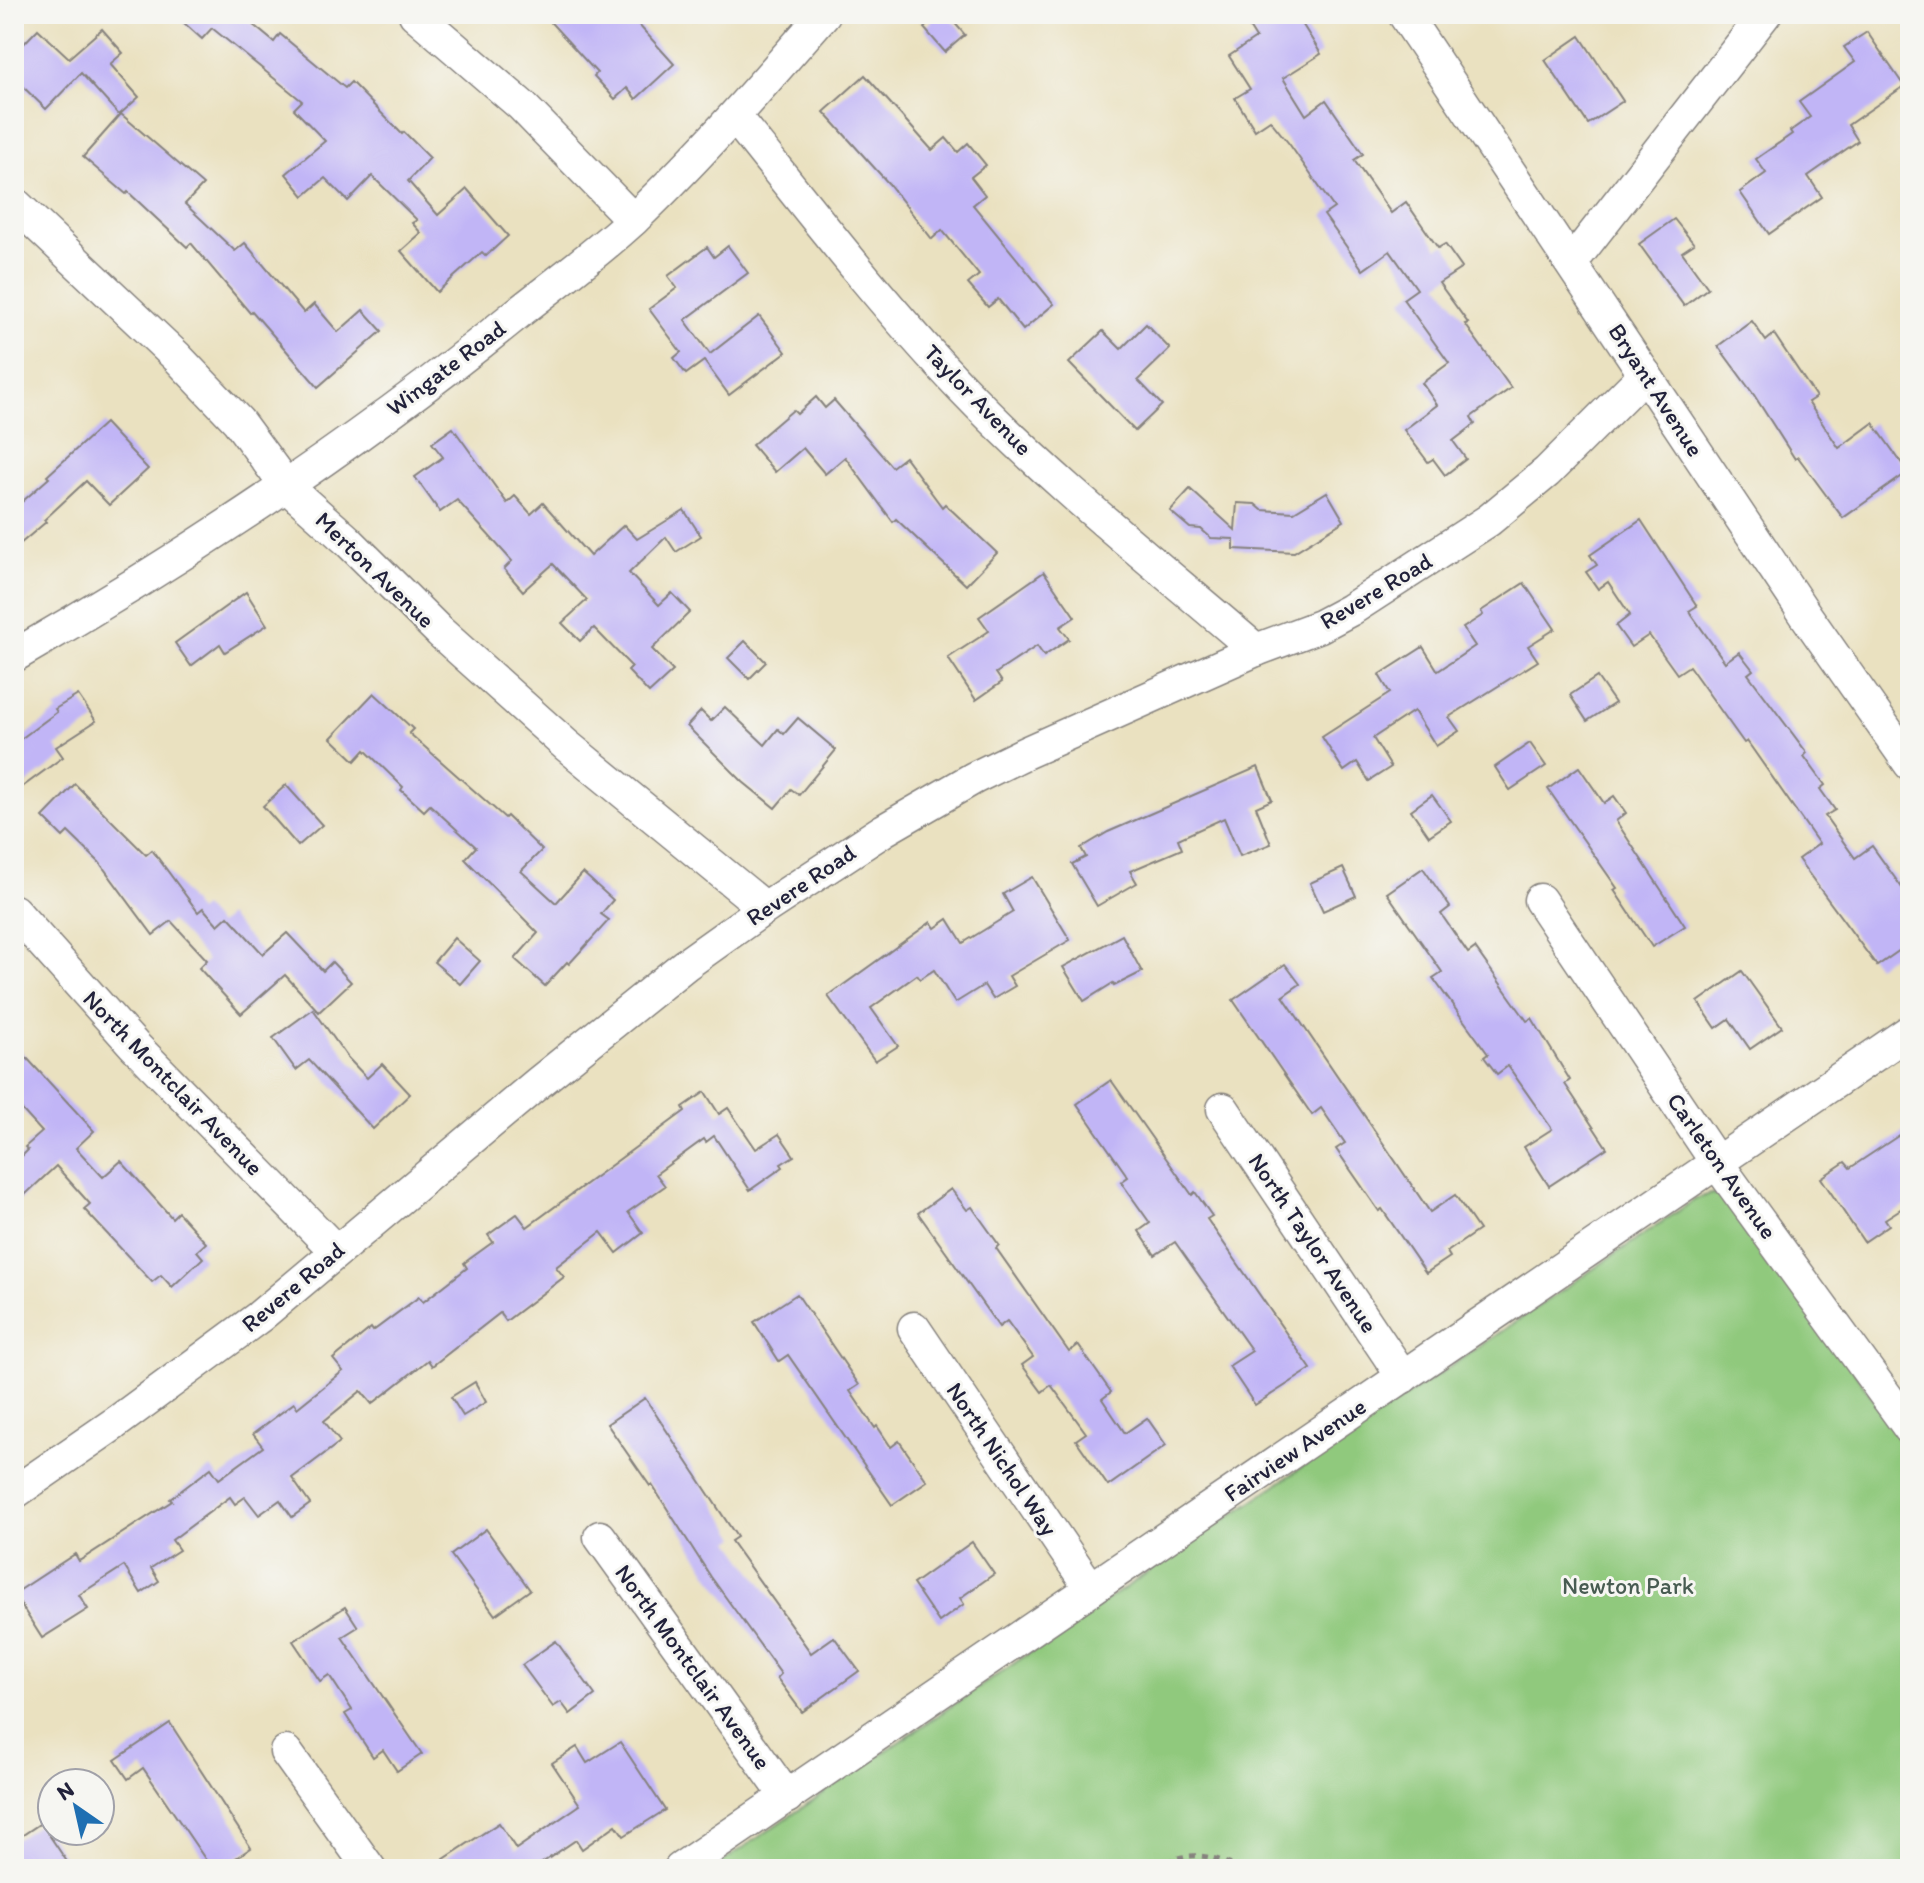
<svg xmlns="http://www.w3.org/2000/svg" width="1924" height="1883" font-family="Itim,sans-serif">
	<style>
		.green { fill: #90c97d; stroke: #59765c; stroke-width: 2 }
		.building { fill: #c1b5f6 }
		.lines { fill: none; stroke-linecap: round; stroke-linejoin: round }
		.street-casing { stroke: #86827e; stroke-width: 35 }
		.path { stroke: #86827e; stroke-width: 5; stroke-dasharray: 6 6; stroke-linecap: butt }
		.street { stroke: #fff; stroke-width: 32 }
		.labels { text-anchor: middle; stroke-width: 6; stroke-linejoin: round; paint-order: stroke }
		.street-label { font-size: 24px; fill: #22223b; stroke: #f6f6f2 }
		.park-label { font-size: 24px; fill: #485c52; stroke: #f6f6f2 }
	</style>
	<rect width="100%" height="100%" fill="#f6f6f2"/>
	<filter id="ink" filterUnits="userSpaceOnUse"><feTurbulence type="fractalNoise" baseFrequency=".0125" numOctaves="2"/><feDisplacementMap in="SourceGraphic" scale="16" xChannelSelector="R" yChannelSelector="G"/><feConvolveMatrix kernelMatrix="1 2 1 2 8 2 1 2 1" color-interpolation-filters="sRGB"/></filter>
	<filter id="wash" filterUnits="userSpaceOnUse"><feTurbulence type="fractalNoise" baseFrequency=".006" numOctaves="4" result="noise"/><feDisplacementMap in="SourceGraphic" scale="32" xChannelSelector="R" yChannelSelector="G"/><feGaussianBlur stdDeviation="1.8" result="paint"/><feColorMatrix in="noise" values="0 0 0 0 0 0 0 0 0 0 0 0 0 0 0 0 0 1.4 0 .05"/><feComposite in="paint" operator="in"/></filter>
	<g filter="url(#wash)">
		<rect width="100%" height="100%" fill="#eae1c0"/>
		<polygon class="green" points="1710,1194 1720,1195 1727,1202 1813,1313 1910,1451 1910,1869 712,1869 1696,1199"/>
		<g id="blocks">
			<g class="building">
				<polygon points="174,14 240,14 274,42 280,34 345,88 351,82 402,134 404,132 430,158 408,181 438,215 467,189 508,236 486,256 482,252 437,292 401,251 421,233 412,223 417,220 372,176 348,201 325,178 304,196 286,174 325,141 294,109 302,101 212,28 202,39"/>
				<polygon points="543,14 629,14 674,64 636,99 627,88 615,99 594,76 597,73"/>
				<polygon points="939,14 947,14 965,35 945,52 924,28"/>
				<polygon points="1241,14 1296,14 1321,54 1283,78 1306,115 1326,100 1363,154 1354,160 1391,213 1406,202 1438,248 1445,244 1462,268 1439,283 1468,323 1465,324 1511,388 1471,417 1475,424 1453,441 1466,459 1445,475 1433,459 1428,462 1404,430 1437,405 1422,383 1449,363 1403,299 1417,289 1390,251 1363,270 1324,215 1334,208 1290,145 1270,120 1255,130 1235,98 1250,89 1229,56 1256,38"/>
				<polygon points="38,29 69,58 102,29 123,53 110,64 139,97 119,115 81,73 46,109 14,78 14,54"/>
				<polygon points="1867,32 1904,86 1848,125 1858,141 1808,176 1822,197 1769,234 1740,192 1766,173 1756,159 1792,134 1790,131 1810,117 1799,102 1855,62 1844,47"/>
				<polygon points="1580,36 1623,101 1588,124 1545,60"/>
				<polygon points="865,75 932,150 946,138 958,152 968,143 986,165 971,177 985,195 973,205 1054,304 1023,330 998,299 988,307 968,284 979,275 942,230 932,239 889,184 824,112"/>
				<polygon points="121,114 203,185 185,204 235,251 245,243 304,313 314,304 338,332 363,310 382,331 318,387 252,311 250,313 191,243 187,247 128,192 126,194 83,157"/>
				<polygon points="1674,219 1694,244 1682,252 1708,288 1684,306 1639,244"/>
				<polygon points="728,246 748,273 685,320 710,354 759,316 786,352 729,395 704,361 686,374 674,358 681,352 649,309 677,288 668,276 707,247 714,257"/>
				<polygon points="1752,321 1766,341 1774,334 1816,397 1808,402 1839,448 1873,423 1908,472 1843,518 1798,457 1795,459 1754,395 1718,346"/>
				<polygon points="1146,324 1170,349 1138,380 1162,405 1135,431 1069,363 1103,331 1121,349"/>
				<polygon points="816,397 825,408 834,400 892,467 905,457 942,507 945,504 997,553 966,585 896,519 893,522 845,457 825,474 803,448 775,472 752,445 793,410 797,414"/>
				<polygon points="105,423 148,469 109,505 86,481 44,520 46,522 14,549 14,509 49,478 47,476"/>
				<polygon points="453,428 507,503 515,496 531,514 543,503 590,556 624,525 637,539 684,510 701,536 676,552 666,537 629,573 659,605 672,593 690,612 652,649 673,671 649,693 628,671 632,667 594,628 580,641 562,623 587,600 553,564 523,591 504,569 512,561 457,500 440,512 415,477 443,457 432,443"/>
				<polygon points="1190,489 1235,530 1237,503 1255,504 1262,510 1294,512 1327,492 1344,521 1294,552 1234,549 1234,539 1211,538 1201,529 1190,528 1170,511"/>
				<polygon points="1641,520 1697,606 1689,611 1725,662 1739,652 1753,670 1748,674 1807,753 1804,756 1825,785 1820,789 1835,810 1825,816 1855,858 1872,846 1910,899 1910,943 1877,966 1798,859 1819,844 1747,741 1744,743 1689,666 1677,674 1649,635 1631,647 1616,626 1630,615 1608,582 1598,589 1586,572 1597,565 1590,555"/>
				<polygon points="1044,572 1075,617 1060,627 1069,639 1044,656 1037,646 996,673 1002,682 976,700 948,658 989,631 979,617"/>
				<polygon points="1524,583 1555,629 1528,646 1538,661 1449,717 1459,731 1436,746 1414,711 1373,738 1391,767 1369,781 1357,762 1344,771 1322,737 1390,693 1379,675 1423,647 1438,671 1475,646 1463,628 1483,615 1481,611"/>
				<polygon points="246,592 267,625 225,652 220,644 191,666 175,643"/>
				<polygon points="745,641 766,662 749,679 728,658"/>
				<polygon points="1597,677 1615,703 1587,721 1570,695"/>
				<polygon points="374,693 413,729 409,733 505,818 507,816 542,850 521,871 556,903 583,873 613,900 601,914 609,920 569,964 567,962 545,986 515,959 538,933 465,859 476,847 430,805 424,811 401,790 403,787 365,750 355,761 331,738"/>
				<polygon points="78,695 96,721 56,747 63,757 14,793 14,744 57,712 55,709"/>
				<polygon points="725,707 765,745 778,729 784,734 798,718 836,750 799,795 791,789 775,808 743,782 687,726 701,711 711,721"/>
				<polygon points="1530,743 1546,766 1510,790 1495,767"/>
				<polygon points="1258,767 1272,800 1256,807 1271,844 1240,856 1224,818 1178,839 1182,849 1130,871 1137,883 1097,906 1072,864 1086,857 1081,848 1108,832"/>
				<polygon points="1579,767 1604,803 1614,796 1626,813 1616,821 1685,926 1652,947 1614,890 1617,888 1548,789"/>
				<polygon points="75,784 146,855 152,850 198,912 203,908 218,925 228,916 263,954 287,933 323,971 332,962 351,982 319,1012 285,975 241,1014 199,968 207,960 171,921 153,935 99,862 68,832 63,837 43,817"/>
				<polygon points="286,785 322,825 298,846 263,806"/>
				<polygon points="1432,795 1451,821 1429,836 1411,810"/>
				<polygon points="1343,868 1356,896 1323,911 1310,883"/>
				<polygon points="1423,868 1450,907 1441,914 1468,953 1475,948 1527,1021 1532,1018 1570,1080 1565,1084 1607,1148 1549,1186 1524,1147 1552,1129 1508,1066 1497,1074 1484,1057 1488,1054 1433,978 1442,972 1387,893"/>
				<polygon points="1032,877 1070,940 1009,976 1015,986 993,999 984,985 955,1003 934,970 920,979 917,975 871,1008 898,1046 875,1061 828,996 931,922 935,928 948,919 963,943 1013,912 1003,894"/>
				<polygon points="1122,935 1142,972 1114,986 1113,983 1084,1001 1063,967"/>
				<polygon points="454,938 480,961 460,984 434,962"/>
				<polygon points="1285,964 1300,984 1283,996 1430,1212 1455,1195 1479,1230 1447,1252 1450,1257 1426,1273 1382,1209 1379,1211 1336,1149 1345,1143 1321,1108 1312,1115 1233,1000"/>
				<polygon points="1742,971 1782,1027 1750,1049 1729,1019 1716,1028 1698,1002"/>
				<polygon points="313,1009 348,1058 367,1078 382,1064 410,1094 373,1129 309,1060 296,1070 273,1038"/>
				<polygon points="14,1044 94,1131 76,1148 103,1177 121,1161 172,1218 178,1212 206,1243 197,1251 203,1258 172,1287 161,1275 152,1282 84,1209 90,1204 56,1166 14,1205 14,1164 28,1150 25,1147 42,1132 14,1101"/>
				<polygon points="1111,1080 1192,1195 1195,1192 1212,1216 1207,1219 1311,1369 1255,1405 1229,1366 1252,1351 1175,1242 1155,1255 1139,1231 1150,1223 1121,1182 1128,1177 1077,1104"/>
				<polygon points="705,1092 719,1114 728,1108 756,1149 779,1134 794,1156 781,1164 783,1167 750,1190 714,1136 706,1142 704,1139 656,1174 665,1186 628,1212 643,1233 617,1253 601,1232 556,1267 564,1277 506,1321 500,1313 432,1366 428,1360 372,1404 361,1391 324,1421 340,1442 292,1478 310,1504 292,1517 280,1500 259,1515 245,1497 235,1504 230,1497 172,1540 179,1550 151,1568 159,1581 141,1593 124,1566 79,1595 88,1609 42,1638 14,1594 75,1554 79,1561 172,1501 170,1499 211,1468 219,1479 263,1447 253,1434 294,1403 297,1408 343,1371 333,1359 371,1328 373,1331 419,1297 423,1302 467,1268 464,1263 493,1242 488,1235 517,1214 527,1227 685,1111 683,1107"/>
				<polygon points="1910,1128 1910,1203 1885,1219 1889,1225 1864,1242 1821,1178 1845,1162 1850,1168"/>
				<polygon points="951,1189 967,1210 972,1207 999,1245 996,1248 1069,1352 1078,1345 1111,1392 1102,1399 1125,1433 1147,1418 1166,1445 1108,1486 1076,1440 1086,1433 1051,1385 1042,1392 1022,1365 1033,1357 1007,1321 999,1327 918,1213"/>
				<polygon points="797,1294 859,1385 850,1391 875,1428 877,1426 891,1447 899,1441 927,1481 892,1505 788,1355 779,1361 754,1322"/>
				<polygon points="475,1382 486,1402 463,1416 451,1397"/>
				<polygon points="645,1398 737,1537 731,1541 811,1653 834,1637 859,1671 802,1712 777,1678 781,1674 711,1577 652,1485 650,1486 607,1424"/>
				<polygon points="486,1529 530,1590 495,1615 451,1555"/>
				<polygon points="972,1542 994,1574 960,1598 964,1604 939,1622 913,1584"/>
				<polygon points="345,1607 358,1627 342,1637 422,1754 397,1771 383,1750 373,1757 345,1714 352,1710 329,1675 320,1681 293,1641"/>
				<polygon points="556,1641 595,1695 570,1714 561,1702 553,1707 522,1665"/>
				<polygon points="170,1723 251,1848 219,1869 212,1869 143,1768 128,1779 115,1760"/>
				<polygon points="620,1742 665,1810 624,1836 616,1825 582,1849 576,1840 533,1869 429,1869 499,1823 516,1849 580,1805 552,1763 577,1747 587,1763"/>
				<polygon points="41,1823 72,1869 14,1869 14,1841"/>
			</g>
		</g>
	</g>
	<g filter="url(#ink)">
		<use href="#blocks" fill-opacity="0" stroke="#86827e" stroke-width="2"/>
		<g class="lines">
			<g class="street-casing">
				<g id="street">
					<polyline points="415,14 521,105 633,220"/>
					<polyline points="1404,14 1807,617 1910,764"/>
					<path d="M735,117C809,209 880,302 961,387C1052,482 1156,564 1256,650"/>
					<polyline points="14,203 177,357 238,421 286,486 347,540 440,632 566,745 765,908"/>
					<polyline points="1572,262 1765,14"/>
					<path d="M14,656C191,554 360,442 518,313C557,282 599,252 635,218C702,154 763,84 824,14"/>
					<polyline points="1540,900 1717,1163 1910,1429"/>
					<polyline points="14,911 134,1045 336,1251"/>
					<polyline points="1223,1109 1403,1377"/>
					<polyline points="914,1328 1091,1589"/>
					<polyline points="14,1493 114,1424 259,1317 538,1083 685,965 765,908 884,830 974,778 1025,753 1256,650 1320,626 1350,610 1489,520 1547,472 1645,374"/>
					<polyline points="600,1537 787,1797"/>
					<polyline points="286,1752 370,1869"/>
					<polyline points="680,1869 1910,1031"/>
				</g>
			</g>
			<path class="path" d="M1157,1869C1181,1849 1213,1854 1239,1869"/>
			<use href="#street" class="street"/>
		</g>
	</g>
	<g class="labels">
		<g class="street-label">
			<text transform="translate(446 368) rotate(-37)" y="8">Wingate Road</text>
			<text transform="translate(1656 390) rotate(57)" y="8">Bryant Avenue</text>
			<text transform="translate(978 400) rotate(46)" y="8">Taylor Avenue</text>
			<text transform="translate(375 570) rotate(44)" y="8">Merton Avenue</text>
			<text transform="translate(1376 591) rotate(-31)" y="8">Revere Road</text>
			<text transform="translate(801 885) rotate(-34)" y="8">Revere Road</text>
			<text transform="translate(173 1083) rotate(46)" y="8">North Montclair Avenue</text>
			<text transform="translate(1722 1166) rotate(55)" y="8">Carleton Avenue</text>
			<text transform="translate(1313 1243) rotate(56)" y="8">North Taylor Avenue</text>
			<text transform="translate(293 1287) rotate(-40)" y="8">Revere Road</text>
			<text transform="translate(1295 1450) rotate(-34)" y="8">Fairview Avenue</text>
			<text transform="translate(1002 1459) rotate(56)" y="8">North Nichol Way</text>
			<text transform="translate(693 1667) rotate(54)" y="8">North Montclair Avenue</text>
		</g>
		<g class="park-label">
			<text x="1628" y="1594">Newton Park</text>
		</g>
	</g>
	<rect width="1924" height="1883" fill="none" stroke="#f6f6f2" stroke-width="48"/>
	<g transform="translate(76 1807) rotate(326)"><circle r="38" fill="#f6f6f2" stroke="#a1a1a9" stroke-width="2"/>
	<path d="M0-6L14 30L0 20L-14 30Z" fill="#1f6fb2"/>
	<text y="-12" font-size="22" font-weight="bold" text-anchor="middle" fill="#22223b">N</text>
	</g>
</svg>
